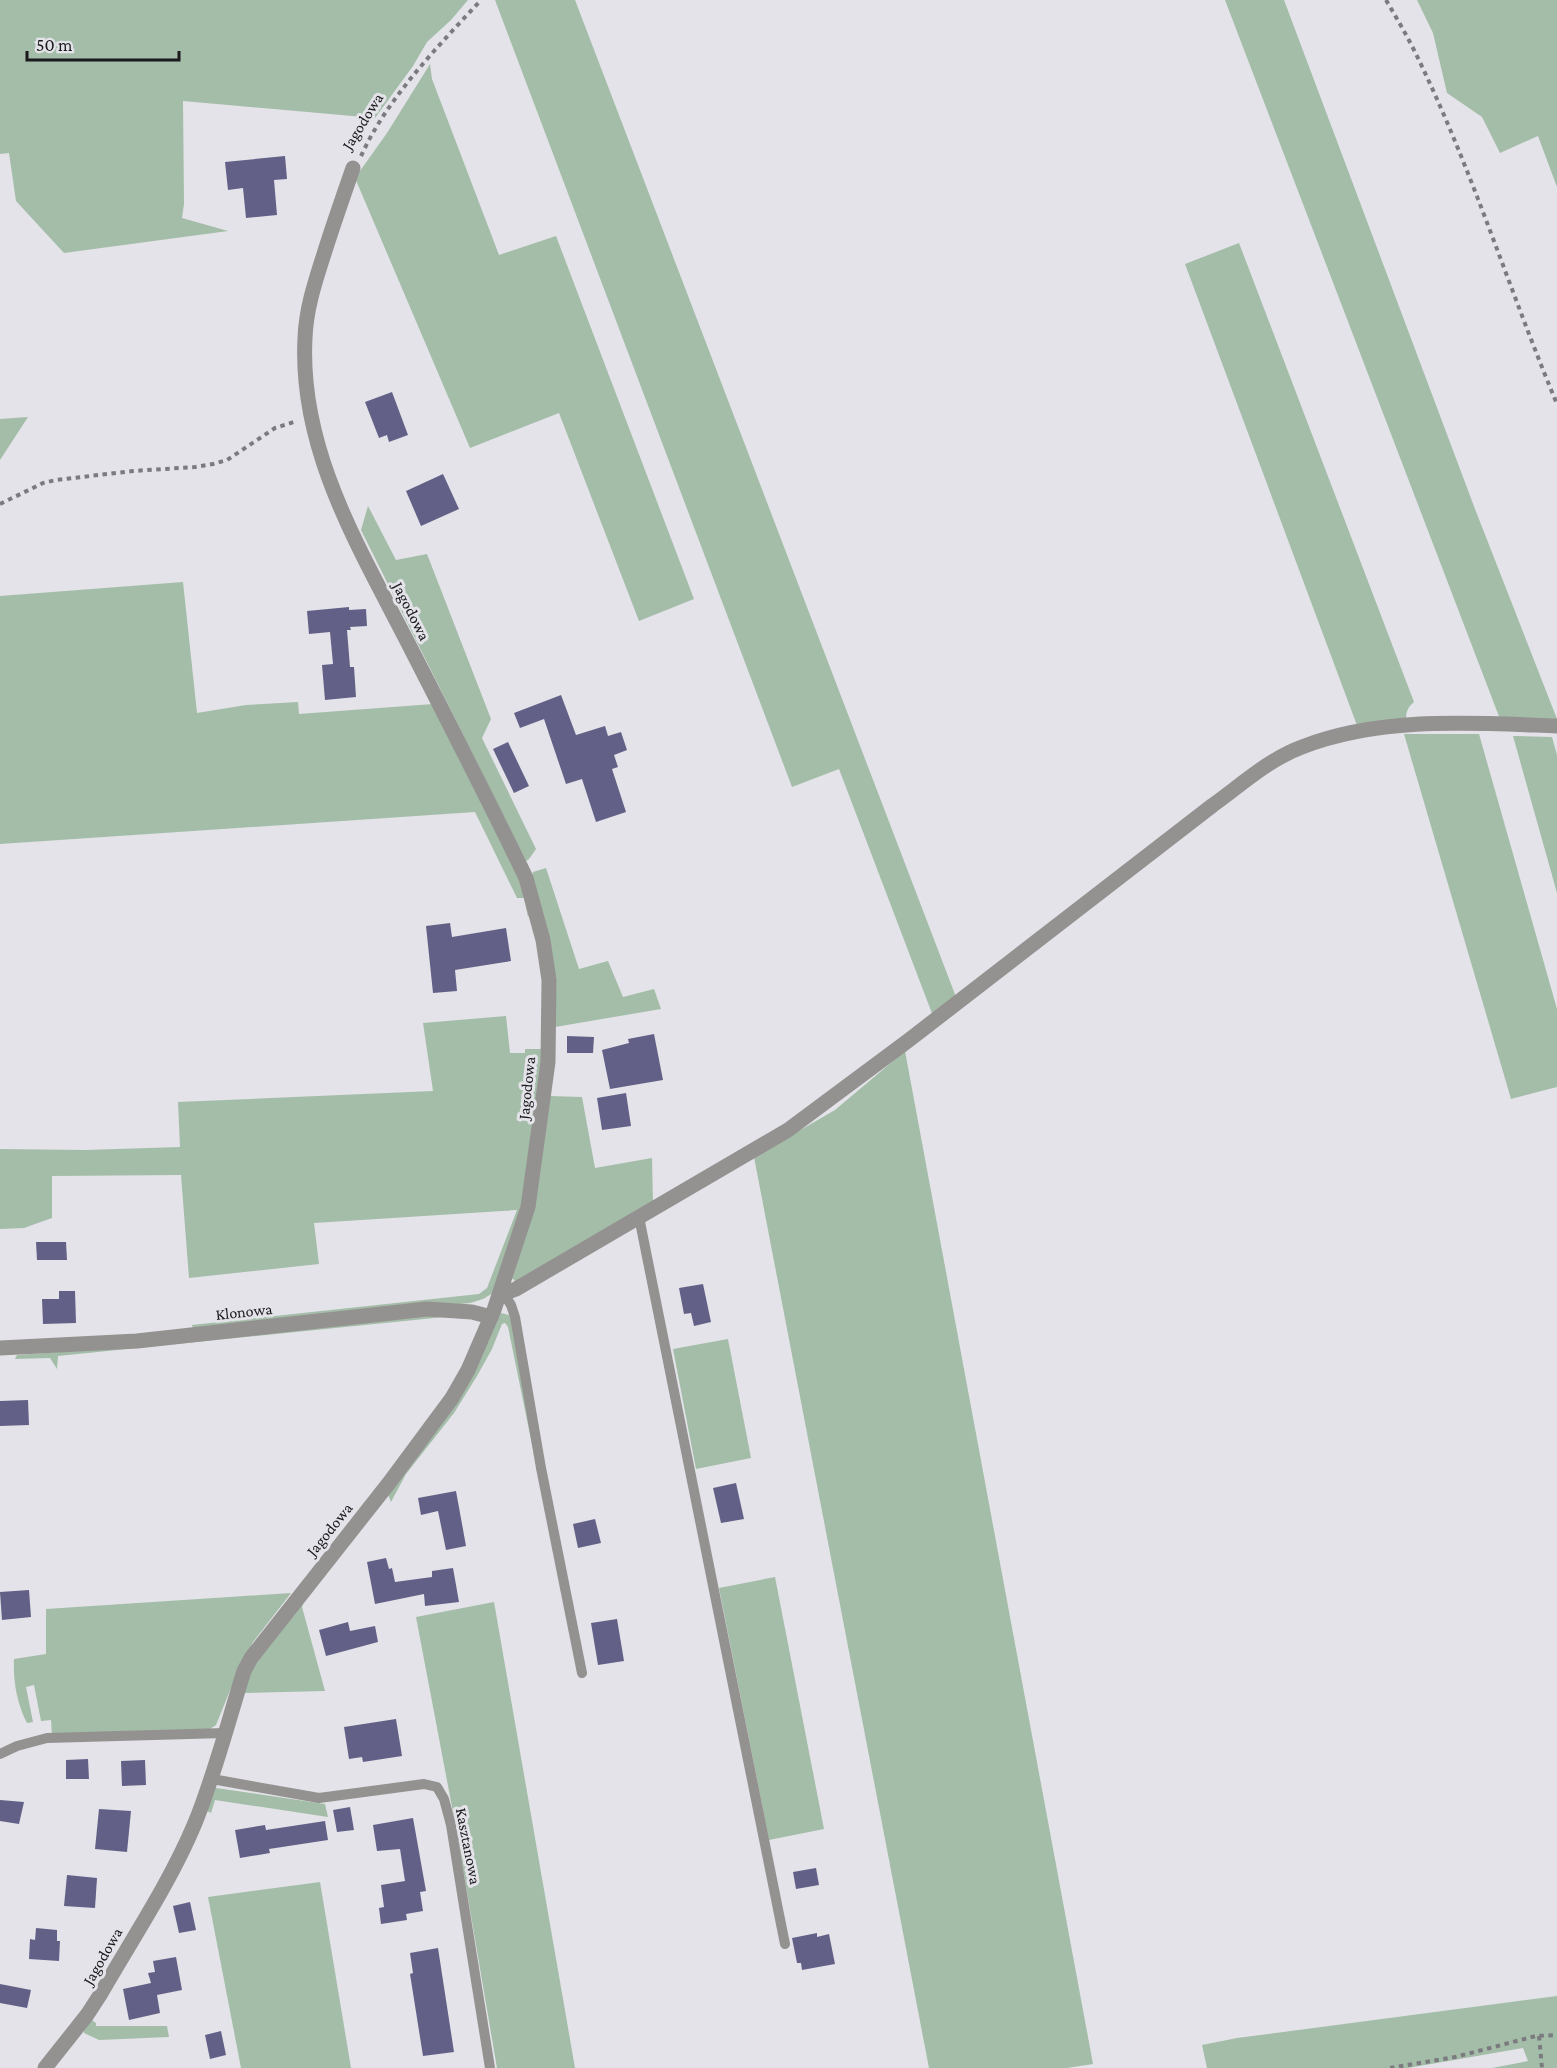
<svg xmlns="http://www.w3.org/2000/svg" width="1557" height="2068" font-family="'Crimson Pro',serif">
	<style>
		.green { fill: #a4bda8 }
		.building { fill: #636087 }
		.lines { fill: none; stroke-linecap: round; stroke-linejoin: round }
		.path { stroke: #7b7b7f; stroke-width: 4; stroke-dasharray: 4.5 4.5; stroke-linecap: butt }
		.service { stroke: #949290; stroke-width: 10 }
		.minor { stroke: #949290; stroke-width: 15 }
		.labels { text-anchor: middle; stroke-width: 6; stroke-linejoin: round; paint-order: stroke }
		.street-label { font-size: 16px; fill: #1a191c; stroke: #e3e3e9 }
	</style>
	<rect width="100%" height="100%" fill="#e3e3e9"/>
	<g class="green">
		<polygon points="0,0 468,0 451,20 427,42 413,66 375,118 183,101 184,204 182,218 228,231 64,253 16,201 9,153 0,154"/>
		<polygon points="495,0 575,0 956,997 933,1016 839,769 792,787"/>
		<polygon points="1225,0 1284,0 1475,509 1557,719 1500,719"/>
		<polygon points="1417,0 1557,0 1557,187 1538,136 1500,153 1482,117 1447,93 1433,33"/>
		<polygon points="430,64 432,79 499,255 556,236 694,599 639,621 559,413 470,448 355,178 387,133"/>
		<path d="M1239,243L1414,702C1407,708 1406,712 1406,721L1358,728L1185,264Z"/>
		<polygon points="28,417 0,460 0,419"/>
		<polygon points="368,506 396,560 427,554 491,719 482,738 536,849 529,859 526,861 361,530"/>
		<polygon points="183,582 197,713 246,705 298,702 299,714 433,704 522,882 530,912 528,917 524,898 517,898 475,812 0,844 0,596"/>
		<polygon points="1404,734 1479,734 1557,1009 1557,1087 1511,1099"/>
		<polygon points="1513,736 1552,737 1557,755 1557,893"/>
		<polygon points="546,868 579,969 608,961 623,997 654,989 661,1009 555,1027 531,879 533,872"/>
		<polygon points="506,1016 510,1053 525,1053 525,1049 543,1049 528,1184 493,1293 483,1299 470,1303 193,1330 192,1325 479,1294 487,1288 517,1210 314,1223 319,1264 189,1278 181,1175 52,1176 52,1218 24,1228 0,1229 0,1149 85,1150 180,1147 178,1102 433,1091 423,1023"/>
		<polygon points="905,1051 1093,2064 1067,2068 929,2068 754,1157 835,1110"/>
		<polygon points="550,1096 582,1097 595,1168 652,1158 653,1204 517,1283 511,1277"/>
		<polygon points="501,1313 509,1315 513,1323 537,1469 508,1327 505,1323 502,1324 492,1349 477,1376 454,1413 406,1474 391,1502 386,1489"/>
		<polygon points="442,1314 444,1317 58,1356 57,1369 50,1358 15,1359 17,1355 115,1348"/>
		<polygon points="728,1339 751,1458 696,1469 673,1349"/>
		<polygon points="775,1577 824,1829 769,1840 719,1588"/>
		<path d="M291,1593L253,1642L231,1688L216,1725L210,1729L52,1735L51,1720L41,1721L34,1685L26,1687L33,1722L27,1723C17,1704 13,1681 14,1659L46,1654V1609Z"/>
		<polygon points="494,1602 575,2068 497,2068 456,1828 416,1617"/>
		<polygon points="298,1603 303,1604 302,1607 325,1691 244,1693 252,1669"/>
		<polygon points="216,1788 325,1804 328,1817 215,1800 211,1813 207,1811 212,1790"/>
		<polygon points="320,1882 351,2068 241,2068 208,1897"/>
		<polygon points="1557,1996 1557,2068 1492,2068 1528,2061 1523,2048 1408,2068 1207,2068 1202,2045 1237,2038"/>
		<polygon points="90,2019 96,2023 96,2026 167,2026 169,2037 99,2040 84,2033 84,2028"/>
	</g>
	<g class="building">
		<polygon points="285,156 287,179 274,180 277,215 246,218 243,188 228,190 225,162"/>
		<polygon points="392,392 408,435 389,442 387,435 379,438 365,402"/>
		<polygon points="443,474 459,509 421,526 406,491"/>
		<polygon points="349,607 349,610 366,609 367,626 350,627 351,630 347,630 350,667 354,667 356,697 325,700 322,665 333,664 330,632 309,634 307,611"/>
		<polygon points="561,695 576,735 605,726 608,736 621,732 627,750 614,755 618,767 612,769 626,812 596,822 582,779 566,784 544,719 520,728 514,713"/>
		<polygon points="508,742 529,786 514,793 493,749"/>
		<polygon points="450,923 452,937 506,928 511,961 455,970 457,991 433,993 426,926"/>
		<polygon points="654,1034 663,1080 610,1089 602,1050 629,1043 628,1039"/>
		<polygon points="567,1036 594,1037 593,1053 567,1053"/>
		<polygon points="626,1093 631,1126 602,1130 597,1098"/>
		<polygon points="36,1242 66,1242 67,1260 37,1260"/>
		<polygon points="703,1284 711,1322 694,1326 691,1313 684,1314 679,1288"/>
		<polygon points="59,1291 75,1291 76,1323 43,1324 42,1299 59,1299"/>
		<polygon points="28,1400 29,1425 0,1426 0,1401"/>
		<polygon points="736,1483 744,1519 721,1523 713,1488"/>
		<polygon points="456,1491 466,1546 446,1550 438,1511 421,1515 418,1498"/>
		<polygon points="595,1519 601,1543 578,1548 573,1524"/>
		<polygon points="386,1558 389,1569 392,1568 395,1582 432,1577 432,1571 453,1568 459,1602 425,1606 424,1594 375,1604 367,1562"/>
		<polygon points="29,1590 31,1617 2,1620 0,1592"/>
		<polygon points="617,1619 624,1661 598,1665 591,1623"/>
		<polygon points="348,1622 350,1631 375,1626 378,1642 326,1656 319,1630"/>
		<polygon points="396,1719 402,1756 363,1762 362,1757 349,1759 344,1727"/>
		<polygon points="88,1759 89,1779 66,1779 66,1760"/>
		<polygon points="145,1760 146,1785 122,1786 121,1761"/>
		<polygon points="0,1800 24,1802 19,1824 0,1821"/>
		<polygon points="350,1807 354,1830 337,1832 333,1810"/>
		<polygon points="99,1809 131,1811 127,1852 95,1849"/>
		<polygon points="413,1818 426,1891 420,1892 423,1911 406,1914 407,1920 381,1924 379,1908 384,1907 381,1885 405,1881 400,1849 377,1851 373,1825"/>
		<polygon points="325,1821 328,1840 269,1849 270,1853 240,1858 235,1830 265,1825 266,1830"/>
		<polygon points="816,1868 819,1885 796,1889 793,1872"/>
		<polygon points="67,1875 97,1878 95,1908 64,1906"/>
		<polygon points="190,1902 196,1930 179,1933 173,1906"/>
		<polygon points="36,1928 57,1930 57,1941 60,1941 59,1961 29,1959 30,1939 35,1940"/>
		<polygon points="817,1933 817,1937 829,1934 835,1964 802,1970 801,1963 797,1963 792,1938"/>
		<polygon points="438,1948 454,2052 423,2056 410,1974 413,1973 410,1953"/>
		<polygon points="176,1957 182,1990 157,1995 160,2013 129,2020 123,1989 151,1983 148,1973 155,1972 153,1961"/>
		<polygon points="0,1984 31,1990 27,2008 0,2003"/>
		<polygon points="221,2031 226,2055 210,2059 205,2035"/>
	</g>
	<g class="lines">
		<g class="path">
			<path d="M1386,0C1396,17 1406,34 1415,52C1471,166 1508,287 1557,404"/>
			<path d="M361,156C365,148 369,139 374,131C402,83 443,41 481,0"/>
			<polyline points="0,504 43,483 56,480 133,471 195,467 213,464 227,460 275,428 297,421"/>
			<polyline points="1539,2036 1542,2068"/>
			<polyline points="1390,2068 1455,2057 1536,2036 1557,2035"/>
		</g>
		<g class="service">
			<polyline points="639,1217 785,1944"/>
			<polyline points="504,1294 511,1305 515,1317 541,1468 582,1673"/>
			<polyline points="0,1754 17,1746 47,1738 225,1733"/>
			<polyline points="212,1779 319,1798 424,1784 437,1787 444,1799 451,1825 490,2068"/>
		</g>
		<g class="minor">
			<path d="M500,1295L516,1289L788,1130L909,1040L1213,805C1241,785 1269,759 1302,747C1382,716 1473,723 1557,726"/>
			<polyline points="0,1348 137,1341 427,1309 472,1312 491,1317"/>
			<path d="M45,2068L87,2015L100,1995C132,1939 170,1883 195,1823C215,1774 228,1722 244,1671L251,1658L389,1483L452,1398L468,1370L494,1310L528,1207L548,1062L549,980L543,940L526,878C488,799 448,721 408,643C359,547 299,450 305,338C306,309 315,282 324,254C333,225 343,197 353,168"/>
		</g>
	</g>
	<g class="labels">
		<g class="street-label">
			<text transform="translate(362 121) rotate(-58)" y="6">Jagodowa</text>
			<text transform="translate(412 611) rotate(63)" y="6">Jagodowa</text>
			<text transform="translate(526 1088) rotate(-84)" y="6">Jagodowa</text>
			<text transform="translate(244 1311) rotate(-6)" y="6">Klonowa</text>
			<text transform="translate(329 1529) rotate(-51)" y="6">Jagodowa</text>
			<text transform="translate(469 1846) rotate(79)" y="6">Kasztanowa</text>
			<text transform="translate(102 1956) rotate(-60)" y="6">Jagodowa</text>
		</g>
	</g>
	<path d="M27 51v9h152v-9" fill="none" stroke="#1a191c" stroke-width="3"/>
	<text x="36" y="51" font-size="18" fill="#1a191c" stroke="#e3e3e9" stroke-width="4.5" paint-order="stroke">50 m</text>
</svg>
